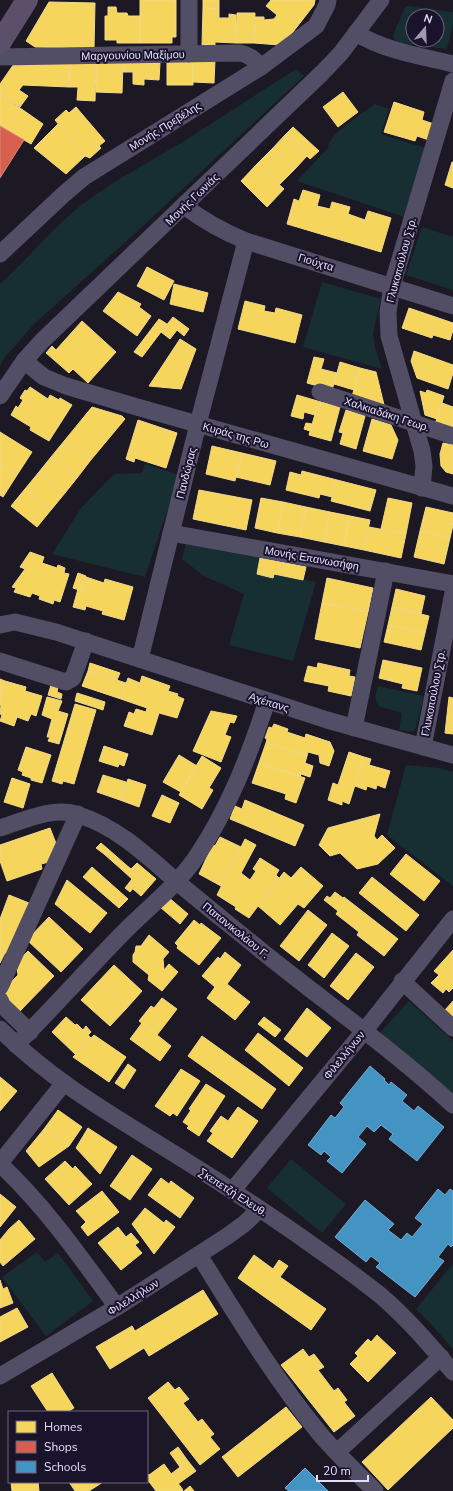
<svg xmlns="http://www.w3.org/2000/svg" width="453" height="1491" font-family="'Nunito Sans',sans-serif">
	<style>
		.green { fill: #172f32; fill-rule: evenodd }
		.homes { fill: #f6d55c; stroke: #f1d88c }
		.shops { fill: #d6604d; stroke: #da8682 }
		.schools { fill: #4393c3; stroke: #74aad4 }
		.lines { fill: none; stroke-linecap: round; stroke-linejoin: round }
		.minor { stroke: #524e65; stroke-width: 17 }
		.primary { stroke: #5b4f69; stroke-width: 22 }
		.labels { text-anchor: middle; stroke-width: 4; stroke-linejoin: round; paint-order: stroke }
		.street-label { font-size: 11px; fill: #e5defd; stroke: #19132b }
	</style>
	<rect width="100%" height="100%" fill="#1c1925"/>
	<g class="green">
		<path d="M406,6L453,12V23L447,49L400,43L394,40L393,35ZM413,16H437V40H413Z"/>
		<path d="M296,69L304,76L131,237L34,324L5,357L0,366V284C29,258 53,227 83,204C114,180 150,162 184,141C221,118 258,93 296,69Z"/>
		<path d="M375,104L389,109L381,134L428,149L404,217L297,181L328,148C328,134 364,112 375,104Z"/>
		<polygon points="422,227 453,237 453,290 406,275"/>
		<polygon points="322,282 381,299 373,333 375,348 382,369 303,347"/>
		<polygon points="145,464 179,475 145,577 52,554 81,508 114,474 142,473"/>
		<polygon points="186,544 260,558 257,574 273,577 274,574 316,582 293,661 229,645 244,594 204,576 182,559"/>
		<path d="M378,686L424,696L416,727L414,731L408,732L399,730L402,713L379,706C373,700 376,693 378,686Z"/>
		<polygon points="406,765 439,768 453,772 453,886 387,835"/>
		<polygon points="409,1001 453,1041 453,1100 380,1033"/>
		<polygon points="291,1159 346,1204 322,1233 267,1188"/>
		<polygon points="37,1252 45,1262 58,1253 93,1301 46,1336 2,1277"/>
		<polygon points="453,1264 453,1349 432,1325 416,1309"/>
	</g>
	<g class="homes">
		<polygon points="140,0 176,0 176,37 172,37 172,43 140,43"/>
		<polygon points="203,0 219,0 219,9 203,8"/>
		<polygon points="271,0 315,0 314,5 293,32 280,45 254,43 255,17 264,17 264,20 274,19 277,15 266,6"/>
		<polygon points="49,2 95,3 94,48 35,47 26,41"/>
		<polygon points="108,7 116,7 117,13 127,13 128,16 140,16 140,43 117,43 117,40 105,40 105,16 108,16"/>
		<polygon points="203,8 219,9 219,18 229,18 229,14 236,15 236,43 215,42 215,45 202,45"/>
		<polygon points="237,13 255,13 254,43 236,43"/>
		<polygon points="167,59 193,60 193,85 167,85"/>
		<polygon points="193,60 215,60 214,83 193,82"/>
		<polygon points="16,61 70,61 69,87 23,85 19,90 28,96 20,107 0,94 0,84"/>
		<polygon points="70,61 96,61 95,101 77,100 78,87 69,87"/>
		<polygon points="96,61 123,62 122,93 96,92"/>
		<polygon points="123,62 160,63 159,80 144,79 144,85 133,84 133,72 123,72"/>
		<polygon points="343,92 358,112 338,127 323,107"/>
		<polygon points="0,94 43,124 31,144 0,126"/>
		<polygon points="394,102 424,112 422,120 434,124 429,140 417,136 415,141 384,132"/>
		<polygon points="76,107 105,141 99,146 101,148 90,158 85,156 55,120 66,110 69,113"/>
		<polygon points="58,124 85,156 66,174 34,148"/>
		<polygon points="293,127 319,151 310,159 285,135"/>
		<polygon points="285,135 307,156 294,170 272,149"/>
		<polygon points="272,149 294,170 279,185 257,164"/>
		<polygon points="452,162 453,162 453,188 445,185"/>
		<polygon points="257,164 284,189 267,207 241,181"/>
		<polygon points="303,190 320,195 317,206 330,209 332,202 350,207 348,214 365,220 368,211 391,218 381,252 287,224 294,199 299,201"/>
		<polygon points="147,267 174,281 164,300 137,286"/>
		<polygon points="174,284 208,293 203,312 170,304"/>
		<polygon points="118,292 141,304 139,307 151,316 137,336 103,311"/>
		<polygon points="245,301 265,306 264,311 275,313 276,308 302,315 295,343 238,329"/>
		<polygon points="409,308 453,323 453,330 450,340 433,335 432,338 402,328"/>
		<polygon points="173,317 189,329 184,336 177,330 170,339 161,332"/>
		<polygon points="159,319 167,324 142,357 134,352"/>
		<polygon points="82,321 116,352 88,383 73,369 69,373 46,353 52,346 56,350"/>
		<polygon points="180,339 196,349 181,389 149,386"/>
		<polygon points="414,351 453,365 453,373 448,389 417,378 411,361"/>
		<polygon points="314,357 324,359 321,369 337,373 332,390 307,383"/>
		<polygon points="340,362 360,368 354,390 334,384"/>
		<polygon points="360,368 376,372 385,409 351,400"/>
		<polygon points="30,387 48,399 50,395 59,400 60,398 72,405 49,441 30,430 31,427 11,415 16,406 18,408 23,400 20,398 25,390 27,391"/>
		<polygon points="427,390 444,396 437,419 425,415 420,391 426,393"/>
		<polygon points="297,395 321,402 319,411 316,411 315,415 304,412 303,419 291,416"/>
		<polygon points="321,402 340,407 331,441 309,435 316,411 319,411"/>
		<polygon points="442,403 453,407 453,430 435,424"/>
		<polygon points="92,407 122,416 125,419 90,461 65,440"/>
		<polygon points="346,410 365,416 356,449 340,444 343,433 339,432"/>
		<polygon points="372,419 391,425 398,440 392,459 363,451"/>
		<polygon points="138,420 177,433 166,468 135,458 134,462 126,459"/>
		<polygon points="306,423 312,424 310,431 304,429"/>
		<polygon points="0,432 32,452 17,475 0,464"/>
		<polygon points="65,440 90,461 77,478 51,457"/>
		<polygon points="443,443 453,445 453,474 446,472 441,466 440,454"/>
		<polygon points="212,446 242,453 235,481 206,474"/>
		<polygon points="242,453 276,461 270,485 236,477"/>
		<polygon points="51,457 77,478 65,493 39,472"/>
		<polygon points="0,464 17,475 3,497 0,495"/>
		<polygon points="302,471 337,480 332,497 320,494 319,498 286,490 290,472 301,475"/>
		<polygon points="39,472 65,493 51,510 25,489"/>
		<polygon points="337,480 376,490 370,511 331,501"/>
		<polygon points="25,489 51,510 37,527 11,506"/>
		<polygon points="199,490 252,500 246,530 193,519"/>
		<polygon points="261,498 283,502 277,533 255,528"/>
		<polygon points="388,498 412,503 406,534 381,529"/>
		<polygon points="283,502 306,507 300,537 277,533"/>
		<polygon points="306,507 330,512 324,542 300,537"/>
		<polygon points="426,507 453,513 453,525 450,538 420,531"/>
		<polygon points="330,512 350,516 344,546 324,542"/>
		<polygon points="350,516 370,520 364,550 344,546"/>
		<polygon points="369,527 406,534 401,558 364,550"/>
		<polygon points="420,531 450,538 444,564 414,557"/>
		<polygon points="30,552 44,557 42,563 57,568 58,565 65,568 64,573 69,574 60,602 54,600 53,604 39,599 40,596 32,593 30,597 14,592 16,588 12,587 25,569 20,567"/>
		<polygon points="260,558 306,567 303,580 274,574 273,578 257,574"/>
		<polygon points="78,573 86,576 82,591 73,588"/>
		<polygon points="86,577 104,583 105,579 133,587 124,620 102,614 103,611 86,606 85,610 73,607 78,589 82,591"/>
		<polygon points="327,578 373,588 368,612 322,603"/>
		<polygon points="396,589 425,596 421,614 392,607"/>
		<polygon points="322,603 368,612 360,648 315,639"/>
		<polygon points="392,607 429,616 425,633 388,625"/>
		<polygon points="388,625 425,633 421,650 384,642"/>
		<polygon points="383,660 422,668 417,691 402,688 403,684 379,678"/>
		<polygon points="90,663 120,673 117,680 88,671"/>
		<polygon points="318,663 350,670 349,676 355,677 351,696 328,691 329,686 304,681 308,666 317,668"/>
		<polygon points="88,671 126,683 121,699 82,686"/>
		<polygon points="142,676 170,686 168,691 178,694 177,696 184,699 177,718 159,713 152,735 124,726 129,712 134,714 136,709 146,712 147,708 121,699 128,678 140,683"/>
		<polygon points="0,679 5,681 0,697"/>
		<polygon points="5,681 26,687 25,691 42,696 36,716 31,714 28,721 17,717 14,726 0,721 2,715 0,714 1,705 0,705 0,697"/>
		<polygon points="51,685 58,687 57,692 62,694 61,699 48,695"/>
		<polygon points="77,693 105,702 103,710 75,701"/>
		<polygon points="47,697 62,701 58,711 68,714 59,744 48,741 50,737 47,737 52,719 42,715"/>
		<polygon points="449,697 453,698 453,734 445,733"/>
		<polygon points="75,704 96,710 74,784 63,781 62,784 52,781"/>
		<polygon points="211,711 237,716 234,723 230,722 225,735 231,737 221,762 193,751"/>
		<polygon points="274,724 288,729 287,732 305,738 306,734 330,742 334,751 329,766 320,763 319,755 308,752 307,756 266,743 267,739 265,738 269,727 272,728"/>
		<polygon points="266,743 307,756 305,763 313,766 310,777 301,774 300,777 259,763"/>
		<polygon points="104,746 128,754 124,766 119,764 118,767 99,761"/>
		<polygon points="26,747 51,755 42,783 31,780 31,778 22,775 23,772 18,770"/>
		<polygon points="349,752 364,757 349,804 342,801 342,805 328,800 333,783 338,785"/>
		<polygon points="179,755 197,766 181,792 163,782"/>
		<polygon points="202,756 221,768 209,788 213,790 202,809 179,795"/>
		<polygon points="364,757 371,759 369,765 390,771 385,788 377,785 376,789 367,786 366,790 355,786"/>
		<polygon points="259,763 305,778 296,803 285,799 286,794 252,783"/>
		<polygon points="103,775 126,782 120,800 97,792"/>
		<polygon points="12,778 30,784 23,808 4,802"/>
		<polygon points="128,779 146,785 139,807 120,800"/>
		<polygon points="162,795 179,803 170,823 152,816"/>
		<polygon points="245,800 304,825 295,846 230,819 235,806 242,809"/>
		<polygon points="380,814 374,836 377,840 382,835 395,848 378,864 357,869 340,853 330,856 319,845 328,828"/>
		<polygon points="50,828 57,846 49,862 41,864 42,869 7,881 0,861 0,845"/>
		<polygon points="220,837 241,847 221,886 199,874 213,844 215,846"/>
		<polygon points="245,839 256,845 241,873 250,880 256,871 253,869 260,858 279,870 276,875 279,878 249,918 235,909 236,907 217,895"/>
		<polygon points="101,843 108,849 104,854 96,848"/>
		<polygon points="108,849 125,864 121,869 104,854"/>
		<polygon points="406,854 440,881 424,901 390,874"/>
		<polygon points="137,863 156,879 141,896 133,889 142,878 131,869"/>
		<polygon points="125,864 142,878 130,892 125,888 132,879 121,869"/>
		<polygon points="92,867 128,899 119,908 83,877"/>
		<polygon points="301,867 323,886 304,908 298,904 280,925 258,906 284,872 291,878"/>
		<polygon points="372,877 419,915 406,931 359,893"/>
		<polygon points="67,880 107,913 90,933 55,904"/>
		<polygon points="335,892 343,898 344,897 398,939 384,956 357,935 359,932 336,914 338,911 324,900 327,896 330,898"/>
		<polygon points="9,895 29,903 8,954 5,953 0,963 0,919"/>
		<polygon points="168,897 188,914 180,924 160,907"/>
		<polygon points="308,910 327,925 299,961 280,946"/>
		<polygon points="49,917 83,949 61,972 27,940"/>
		<polygon points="194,920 200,925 201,923 221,938 199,965 177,948 178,946 175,943"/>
		<polygon points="332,933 349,946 324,978 308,965"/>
		<polygon points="149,935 169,952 163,959 164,970 169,964 178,972 162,991 148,980 149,975 133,962 133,955 135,952 136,946 141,946"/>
		<polygon points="453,950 453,988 449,992 446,989 443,993 431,983 439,975 434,971"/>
		<polygon points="28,951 54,976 19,1012 5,998 5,992 11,985 10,983 18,975 17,968 20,965 17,962"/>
		<polygon points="225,952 241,965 227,984 250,1002 235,1020 207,998 215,987 202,976 218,957 220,959"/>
		<polygon points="356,953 374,967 348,1000 330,986"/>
		<polygon points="114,965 142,991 126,1009 97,983"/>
		<polygon points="97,983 126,1009 110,1026 81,1000"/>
		<polygon points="162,998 177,1009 157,1035 139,1021 151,1006 154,1008"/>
		<polygon points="453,1001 453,1017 445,1010"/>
		<polygon points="307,1008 331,1028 307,1057 284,1039"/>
		<polygon points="66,1017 75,1025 77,1024 83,1030 86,1026 91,1032 88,1035 91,1038 75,1054 52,1032"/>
		<polygon points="264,1017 281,1030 275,1037 258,1024"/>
		<polygon points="142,1023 171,1046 160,1061 130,1039"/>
		<polygon points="258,1033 303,1068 289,1086 245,1050"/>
		<polygon points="94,1035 126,1057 109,1082 73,1057"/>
		<polygon points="202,1036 276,1089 262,1109 188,1056"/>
		<polygon points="128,1064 136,1070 124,1089 115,1083"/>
		<polygon points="181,1069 200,1081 177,1116 173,1113 170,1116 155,1106"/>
		<polygon points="0,1077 17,1091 0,1111"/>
		<polygon points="206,1084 225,1096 199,1136 187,1128 189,1126 183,1122 191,1110 189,1109"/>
		<polygon points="238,1107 258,1121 232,1158 207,1141 213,1133 210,1131 221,1116 228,1121"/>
		<polygon points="58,1110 82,1127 69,1146 44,1129"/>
		<polygon points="88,1128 117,1147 100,1174 76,1148"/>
		<polygon points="44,1129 69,1146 39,1167 26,1151"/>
		<polygon points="132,1155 152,1169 130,1200 110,1186"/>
		<polygon points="65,1161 73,1169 75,1166 92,1184 69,1205 45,1179"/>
		<polygon points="161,1178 169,1184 171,1181 194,1198 180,1218 148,1195"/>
		<polygon points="102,1191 119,1212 88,1236 81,1227 86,1222 76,1211"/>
		<polygon points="0,1194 16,1207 0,1227"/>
		<polygon points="145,1208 164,1223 166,1220 175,1227 154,1254 132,1224"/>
		<polygon points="19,1220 35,1239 3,1266 0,1262 0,1240 9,1229"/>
		<polygon points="118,1227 126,1237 131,1233 139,1242 135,1245 142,1253 121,1270 98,1243"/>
		<polygon points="254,1255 273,1269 279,1260 288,1266 280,1277 326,1309 311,1330 238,1278"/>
		<polygon points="0,1280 3,1289 7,1287 13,1303 0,1308"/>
		<polygon points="203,1290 218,1314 149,1356 144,1348 110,1369 96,1347 132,1326 135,1331"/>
		<polygon points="17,1308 28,1327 0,1342 0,1317"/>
		<polygon points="377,1335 396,1353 368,1382 350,1364 358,1356 355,1353 368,1339 371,1342"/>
		<polygon points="303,1349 309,1357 314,1354 324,1367 318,1370 334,1391 338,1388 347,1400 344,1402 355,1416 334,1432 281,1365"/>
		<polygon points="52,1373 74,1408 67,1412 48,1412 31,1386"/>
		<polygon points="168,1382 175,1390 179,1387 189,1399 183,1403 198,1422 202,1419 214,1434 210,1437 220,1449 200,1465 148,1398"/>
		<polygon points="431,1397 453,1420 453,1428 388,1490 362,1462"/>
		<polygon points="286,1407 302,1427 238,1477 222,1457"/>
		<polygon points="178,1447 188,1461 180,1467 170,1453"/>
		<polygon points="188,1461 196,1471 178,1484 171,1474"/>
		<polygon points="164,1464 183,1490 182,1491 156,1491 147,1479 147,1473 149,1475"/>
		<polygon points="11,1482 38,1482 39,1491 12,1491"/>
		<polygon points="69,1482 103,1482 89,1491 75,1491"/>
		<polygon points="190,1486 194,1491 184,1491"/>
	</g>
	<polygon class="shops" points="0,126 24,140 0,178"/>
	<g class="schools">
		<polygon points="370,1066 385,1079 384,1080 389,1085 391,1082 407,1095 402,1101 414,1111 418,1106 444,1127 417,1161 389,1139 393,1134 381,1125 374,1132 367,1126 358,1137 366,1144 342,1173 327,1161 331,1157 324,1151 321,1155 308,1145 331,1115 335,1118 344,1107 340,1103"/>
		<polygon points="438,1189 445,1195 450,1189 453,1191 453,1245 451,1247 448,1244 438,1257 444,1261 415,1297 376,1267 380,1263 371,1256 366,1262 335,1237 365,1200 394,1224 388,1230 401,1240 407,1233 412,1237 423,1224 415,1218"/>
		<polygon points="305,1468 328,1491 289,1491 285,1488"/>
	</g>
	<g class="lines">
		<g class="minor">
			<path d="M356,33C385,51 420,56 453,64"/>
			<polyline points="189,54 189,0"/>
			<path d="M0,57L240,53C250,55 255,60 261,67"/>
			<path d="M184,206C204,221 224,232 246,241L453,306"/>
			<polyline points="0,254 64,194 84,177 261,67 316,26 327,5 328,0"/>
			<polyline points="24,361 44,377 66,386 137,407 453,496"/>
			<polyline points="320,392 453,436"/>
			<polyline points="0,396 24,361 42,341 322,73 341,53 381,0"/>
			<polyline points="422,488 424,466 422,451 389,336 388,312 392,286 453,81"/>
			<polyline points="171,533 453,584"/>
			<polyline points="0,625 15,622 56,632 327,720 453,755"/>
			<polyline points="140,659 198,424 246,241"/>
			<polyline points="0,661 66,682 73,678 86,641"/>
			<polyline points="354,728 386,571"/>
			<polyline points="423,747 453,593"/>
			<path d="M0,828C25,820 53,806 79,815C117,827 146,855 176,881C202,903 230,925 258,948C322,1000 391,1048 453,1105"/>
			<polyline points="402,981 453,1028"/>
			<polyline points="0,987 78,814"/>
			<polyline points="0,1000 2,1005 30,1032"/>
			<path d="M0,1029C52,1082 119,1119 181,1158C229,1188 276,1219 322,1252C342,1266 361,1280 380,1295C407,1318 430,1345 453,1372"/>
			<path d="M16,1045C52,1009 86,971 121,935C146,909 177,886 197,856C229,808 249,756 267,701"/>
			<polyline points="0,1163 64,1083"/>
			<path d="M0,1164C45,1206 81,1258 117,1307"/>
			<polyline points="232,1191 365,1030 453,919"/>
			<path d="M199,1255C237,1316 274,1378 320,1434C337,1454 356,1472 375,1491"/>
			<polyline points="0,1376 117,1307 226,1237 244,1224 260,1209"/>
			<polyline points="337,1452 441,1357"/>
		</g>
		<polyline class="primary" points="0,43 27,0"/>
	</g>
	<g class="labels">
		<g class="street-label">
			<text transform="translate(133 55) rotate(-1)" y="4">Μαργουνίου Μαξίμου</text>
			<text transform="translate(165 126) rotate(-32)" y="4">Μονής Πρεβέλης</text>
			<text transform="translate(192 199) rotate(-44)" y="4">Μονής Γωνιάς</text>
			<text transform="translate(401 260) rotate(-75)" y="4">Γλυκοπούλου Στρ.</text>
			<text transform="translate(316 262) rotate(17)" y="4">Γιούχτα</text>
			<text transform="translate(387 414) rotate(18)" y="4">Χαλκιαδάκη Γεωρ.</text>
			<text transform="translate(236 435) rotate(16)" y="4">Κυράς της Ρω</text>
			<text transform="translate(186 473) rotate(-76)" y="4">Πανδώρας</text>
			<text transform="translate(312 558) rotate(10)" y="4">Μονής Επανωσήφη</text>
			<text transform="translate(433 693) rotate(-79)" y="4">Γλυκοπούλου Στρ.</text>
			<text transform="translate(269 702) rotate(18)" y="4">Αχέπανς</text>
			<text transform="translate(236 930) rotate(39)" y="4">Παπανικολάου Γ.</text>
			<text transform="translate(344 1055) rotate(-51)" y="4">Φιλελλήνων</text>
			<text transform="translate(233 1192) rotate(33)" y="4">Σκεπετζή Ελευθ.</text>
			<text transform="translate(133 1297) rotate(-32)" y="4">Φιλελλήλων</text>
		</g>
	</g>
	<rect x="8" y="1411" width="140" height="72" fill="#19132b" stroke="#6b647f"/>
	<rect x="16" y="1421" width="20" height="12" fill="#f6d55c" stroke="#6b647f"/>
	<text x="44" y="1431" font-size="12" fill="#e5defd">Homes</text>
	<rect x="16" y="1441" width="20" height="12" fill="#d6604d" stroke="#6b647f"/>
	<text x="44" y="1451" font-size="12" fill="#e5defd">Shops</text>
	<rect x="16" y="1461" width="20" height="12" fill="#4393c3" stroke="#6b647f"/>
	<text x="44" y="1471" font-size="12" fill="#e5defd">Schools</text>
	<g transform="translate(425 28) rotate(19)"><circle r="19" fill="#19132b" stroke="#6b647f"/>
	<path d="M0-3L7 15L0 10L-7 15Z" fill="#9f99b1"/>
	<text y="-6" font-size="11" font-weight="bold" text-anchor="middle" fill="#e5defd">N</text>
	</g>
	<path d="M317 1475v6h51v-6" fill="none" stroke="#e5defd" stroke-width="2"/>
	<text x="323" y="1475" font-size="12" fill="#e5defd" stroke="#19132b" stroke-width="3" paint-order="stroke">20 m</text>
</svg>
